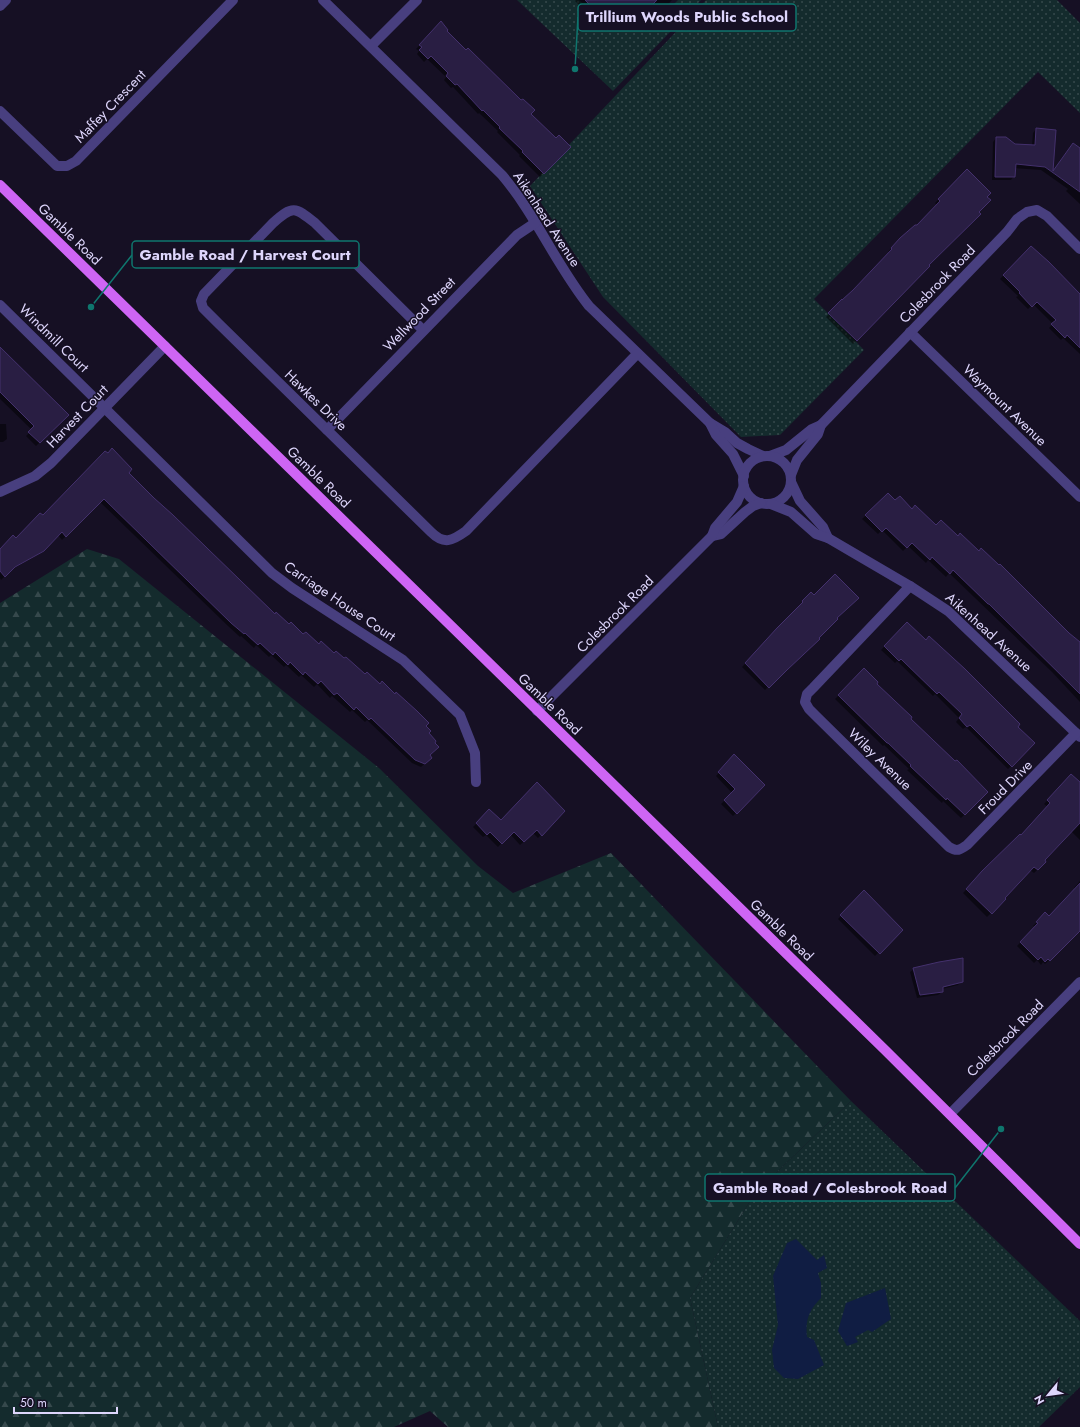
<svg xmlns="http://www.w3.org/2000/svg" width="1080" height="1427" font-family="Jost,sans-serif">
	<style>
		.forest { fill: url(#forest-firs) }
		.park { fill: url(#park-dots) }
		.water { fill: #101d43 }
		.shadow { fill: #0007 }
		.building { fill: #291e43; stroke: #44316d }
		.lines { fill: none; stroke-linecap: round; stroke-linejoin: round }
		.minor { stroke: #483f7f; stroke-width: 10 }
		.major { stroke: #ce65f4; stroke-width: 10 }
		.labels { text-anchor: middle; stroke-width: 3; stroke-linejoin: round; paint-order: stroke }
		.street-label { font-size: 14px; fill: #ded6fc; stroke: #161024 }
		.leader { fill: none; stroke: #0f766e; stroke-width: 1.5 }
		.callout-dot { fill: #0f766e; stroke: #161024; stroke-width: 1.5 }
		.callout { fill: #161024; stroke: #0f766e; stroke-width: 1.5 }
		.callout-label { font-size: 15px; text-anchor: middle; font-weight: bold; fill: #ded6fc }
	</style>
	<defs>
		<pattern id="forest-firs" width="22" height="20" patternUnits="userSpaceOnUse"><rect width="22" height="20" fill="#142b2d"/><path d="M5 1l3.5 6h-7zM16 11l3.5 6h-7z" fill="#36494c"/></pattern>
		<pattern id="park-dots" width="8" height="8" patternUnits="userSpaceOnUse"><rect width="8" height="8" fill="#142b2d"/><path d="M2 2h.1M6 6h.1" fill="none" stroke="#36494c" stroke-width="1.8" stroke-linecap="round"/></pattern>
	</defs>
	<rect width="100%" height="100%" fill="#161024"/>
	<polygon class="forest" points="87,549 119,559 379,768 478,866 513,893 611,853 851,1101 755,1193 690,1298 718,1427 448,1427 430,1411 394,1427 0,1427 0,603"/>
	<g class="park">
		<polygon points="517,0 579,0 606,25 612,20 623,30 633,19 641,25 657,7 665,13 678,0 701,0 613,91"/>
		<polygon points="706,0 1057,0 1080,23 1080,113 1038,72 814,299 864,350 780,435 741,437 603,297 530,186"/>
		<polygon points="851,1101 1080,1321 1080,1387 1039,1427 718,1427 690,1298 755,1193"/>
	</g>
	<g class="water">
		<path d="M796,1239L817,1260L824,1255L827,1268L818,1273L821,1283V1298C809,1310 805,1320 807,1337L814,1340L824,1365L798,1379L784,1378L774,1368L772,1350L778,1325L773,1276L787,1243Z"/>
		<polygon points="885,1288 891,1319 872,1332 868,1330 855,1337 858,1342 847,1346 838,1331 846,1303"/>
	</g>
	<g class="shadow">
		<polygon points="576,0 672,0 660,13 651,4 635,21 629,15 617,27 605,16 598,23 575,1"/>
		<polygon points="441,23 446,31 529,114 556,140 569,147 540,177 519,156 520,155 497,132 498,131 479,113 478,114 453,87 451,88 444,80 446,77 427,59 424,62 417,54 419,51 416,49"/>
		<polygon points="1036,129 1055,131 1052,173 1070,147 1080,149 1080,204 1066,191 1068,189 1041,170 1014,168 1014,176 1011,180 992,180 993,142 996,138 1015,145 1032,145 1033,133"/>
		<polygon points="967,170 986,198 928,265 929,266 853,344 826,317 889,253 888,252 901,238 918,225 937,205 935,203"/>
		<polygon points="1031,247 1080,294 1080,354 1063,338 1061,340 1049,328 1053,324 1033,304 1028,309 1016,297 1018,296 1000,279"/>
		<polygon points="0,349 68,415 36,446 26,436 32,430 0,399"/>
		<polygon points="0,424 6,424 7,439 3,442 0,442"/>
		<polygon points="127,473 275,615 319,645 425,726 427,734 429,755 431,758 421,767 412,763 367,720 365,722 352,710 350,712 332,696 330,698 317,684 314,687 301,675 299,677 286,665 284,667 271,655 269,657 256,645 254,648 241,636 240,637 228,626 100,502 62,540 58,535 39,554 11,570 1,580 0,578 0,549 1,549 16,539 42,516"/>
		<polygon points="888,494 895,501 912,510 936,526 1080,644 1080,702 1052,672 949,573 946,577 928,560 926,563 908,546 903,551 882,530 878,534 862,519"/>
		<polygon points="811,593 836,618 765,690 742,667"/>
		<polygon points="907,623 1034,743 1008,769 966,727 963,729 956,722 959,718 935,694 933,696 897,661 895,663 881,650"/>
		<polygon points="864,670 875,684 909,719 987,792 961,818 943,801 942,803 907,770 909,769 884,745 883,746 835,699"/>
		<polygon points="734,756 764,785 733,816 721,804 732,793 716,776"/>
		<polygon points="1071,775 1080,784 1080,840 1071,831 1043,860 1045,862 1034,873 1030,870 1003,898 1005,899 987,917 963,893 979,876 1020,836 1048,807 1044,804"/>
		<polygon points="489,811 500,822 564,811 538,838 533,833 520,845 510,834 498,847 486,835 483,837 473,827"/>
		<polygon points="1080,881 1080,932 1079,933 1078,932 1045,964 1043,962 1041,965 1037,960 1034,963 1017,946 1035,927 1033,926 1045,914 1049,917 1075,889 1074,888"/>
		<polygon points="864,892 901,930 875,956 838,919"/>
		<polygon points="914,969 962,981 958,985 942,989 942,992 938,995 917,998 910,972"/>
	</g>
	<g class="building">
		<polygon points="585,0 657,0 641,16 635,10 623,22 611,11 604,19"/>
		<polygon points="441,21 448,30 447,31 466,50 468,48 521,100 523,99 535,110 531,114 556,138 559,135 571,147 544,174 522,152 523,151 499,128 500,127 483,110 482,111 457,84 455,85 446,76 448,73 431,56 428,59 419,50 422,47 419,45"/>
		<polygon points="1036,128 1056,130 1053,171 1073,143 1080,148 1080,192 1045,167 1016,164 1015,177 995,177 996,137 1006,137 1015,144 1035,145"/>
		<polygon points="967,169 991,193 987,197 991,200 979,212 981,214 929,265 930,266 857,341 828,313 842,299 842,300 853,290 892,249 891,248 900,238 915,225 917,225 940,201 938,199"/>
		<polygon points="1031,246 1049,262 1080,294 1080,348 1067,335 1065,338 1051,324 1056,320 1037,302 1032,307 1019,293 1020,292 1003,275"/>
		<polygon points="0,347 69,415 40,443 28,432 34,426 0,392"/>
		<polygon points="112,448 132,469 129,473 154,498 173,515 275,614 276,612 289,624 291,622 303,634 306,632 319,644 321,641 334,653 336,651 344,658 346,657 365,674 367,672 380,684 382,681 395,694 396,692 417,711 429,723 426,726 431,731 429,733 436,741 435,743 439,747 430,755 432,758 425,764 415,760 371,718 369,720 356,707 354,710 337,693 334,695 321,681 318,684 305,672 303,675 290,662 288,665 275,652 273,655 260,643 258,645 245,633 244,634 231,623 104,499 66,537 62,532 44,551 15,567 5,577 0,571 0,549 13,535 16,538 40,513 43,515 105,451 108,453"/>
		<polygon points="888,493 895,500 900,496 912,509 915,505 936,525 941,520 958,536 960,533 979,551 981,548 999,565 1000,564 1069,633 1080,642 1080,694 989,604 988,604 953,570 950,574 932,557 930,560 912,543 907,548 886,528 882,532 865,515"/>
		<polygon points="835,574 859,598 837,618 838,619 819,638 820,639 787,670 769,688 745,663 777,628 803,602 802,601 811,592 814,595"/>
		<polygon points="907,622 926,640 929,636 965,669 1020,724 1018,727 1035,743 1012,767 970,725 967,727 959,718 962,714 939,692 937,694 901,659 899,661 884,646"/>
		<polygon points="864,668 878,682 877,684 912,717 911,719 955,761 957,760 988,792 965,815 947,798 946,800 910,766 911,765 888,743 887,743 838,695"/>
		<polygon points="734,754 765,785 737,814 724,800 735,789 718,772"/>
		<polygon points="1071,774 1080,782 1080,823 1045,860 1046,862 1038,870 1034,867 1005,898 1006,899 992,914 966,889 982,871 1020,834 1021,835 1050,803 1047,800"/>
		<polygon points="537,782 565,811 542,836 537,830 524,842 514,832 502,844 490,832 487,835 476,823 489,809 501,820"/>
		<polygon points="1080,883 1080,931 1050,961 1048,959 1045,962 1041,957 1038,960 1020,942 1038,923 1036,922 1045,912 1049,916"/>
		<polygon points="864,890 903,930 880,954 840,915"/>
		<polygon points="963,958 963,982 943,987 943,992 920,995 913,968 939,962"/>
	</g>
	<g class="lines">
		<g class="minor">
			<path d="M323,0L502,175C536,215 556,265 589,306L710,423L725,432L737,443L748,449L763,456"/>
			<polyline points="0,6 6,0"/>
			<polyline points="371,46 417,0"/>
			<polyline points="0,111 57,166 67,166 76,161 233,0"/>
			<polyline points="0,305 272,573 292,588 403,660 460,715 475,753 476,782"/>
			<path d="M423,330L315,223C295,207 293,205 273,223L204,294L201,301L203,308L218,323L431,532C444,545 452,541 466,531L637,354"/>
			<polyline points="910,332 1080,497"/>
			<polyline points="710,423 716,435 733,454 744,476"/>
			<polyline points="327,430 517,235 535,223"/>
			<polyline points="770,456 786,450 812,429 821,425 1007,232 1017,219 1027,212 1037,210 1047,216 1080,249"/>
			<circle cx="767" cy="480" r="24"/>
			<polyline points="791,475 797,460 818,434 821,425"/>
			<polyline points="791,482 800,501 823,527 828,538"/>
			<polyline points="0,492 35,476 51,463 165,346"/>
			<polyline points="771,504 791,512 816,534 828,538 910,586 948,611 1080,737"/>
			<polyline points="712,536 721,534 745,512 753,506 761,503"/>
			<path d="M910,586L813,688L807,694L805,702L809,709L816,716L949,847C957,852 960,850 967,845L1076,733"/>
			<polyline points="537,711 712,536 715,528 737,502 744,486"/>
			<polyline points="950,1114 1080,982"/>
		</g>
		<polyline class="major" points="0,185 884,1049 1080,1244"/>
	</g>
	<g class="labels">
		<g class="street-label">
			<text transform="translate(110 106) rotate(-46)" y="5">Maffey Crescent</text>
			<text transform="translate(547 219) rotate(57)" y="5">Aikenhead Avenue</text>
			<text transform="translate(70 234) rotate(44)" y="5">Gamble Road</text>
			<text transform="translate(937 284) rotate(-46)" y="5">Colesbrook Road</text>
			<text transform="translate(419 314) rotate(-46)" y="5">Wellwood Street</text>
			<text transform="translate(54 338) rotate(44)" y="5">Windmill Court</text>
			<text transform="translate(316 400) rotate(44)" y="5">Hawkes Drive</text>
			<text transform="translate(1005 405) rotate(44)" y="5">Waymount Avenue</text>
			<text transform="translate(77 416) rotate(-46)" y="5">Harvest Court</text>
			<text transform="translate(319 477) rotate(44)" y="5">Gamble Road</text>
			<text transform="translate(340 601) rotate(34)" y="5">Carriage House Court</text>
			<text transform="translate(615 614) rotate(-45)" y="5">Colesbrook Road</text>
			<text transform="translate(989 632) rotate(42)" y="5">Aikenhead Avenue</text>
			<text transform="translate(550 704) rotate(44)" y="5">Gamble Road</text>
			<text transform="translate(880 759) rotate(44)" y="5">Wiley Avenue</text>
			<text transform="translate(1005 787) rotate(-45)" y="5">Froud Drive</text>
			<text transform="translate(782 930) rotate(44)" y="5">Gamble Road</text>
			<text transform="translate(1005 1038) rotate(-45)" y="5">Colesbrook Road</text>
		</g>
	</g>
	<path class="leader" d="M575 69L578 17M91 307L132 255M1001 1129L955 1188"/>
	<g class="callout-dot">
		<circle cx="575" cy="69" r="4"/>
		<circle cx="91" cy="307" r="4"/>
		<circle cx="1001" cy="1129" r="4"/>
	</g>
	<g class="callout">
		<rect x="578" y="4" width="218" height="27" rx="4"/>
		<rect x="132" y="241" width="227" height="27" rx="4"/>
		<rect x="705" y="1174" width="250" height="27" rx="4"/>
	</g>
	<g class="callout-label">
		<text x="687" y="22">Trillium Woods Public School</text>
		<text x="245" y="260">Gamble Road / Harvest Court</text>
		<text x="830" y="1193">Gamble Road / Colesbrook Road</text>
	</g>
	<g transform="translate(1048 1395) rotate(241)" stroke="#161024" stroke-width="3" paint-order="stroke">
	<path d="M0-3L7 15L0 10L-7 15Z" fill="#ded6fc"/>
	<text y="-6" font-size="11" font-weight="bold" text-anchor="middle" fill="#ded6fc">N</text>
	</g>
	<path d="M14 1407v6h103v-6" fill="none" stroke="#ded6fc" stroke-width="2"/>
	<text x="20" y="1407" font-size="12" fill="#ded6fc" stroke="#161024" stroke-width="3" paint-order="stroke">50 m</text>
</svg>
